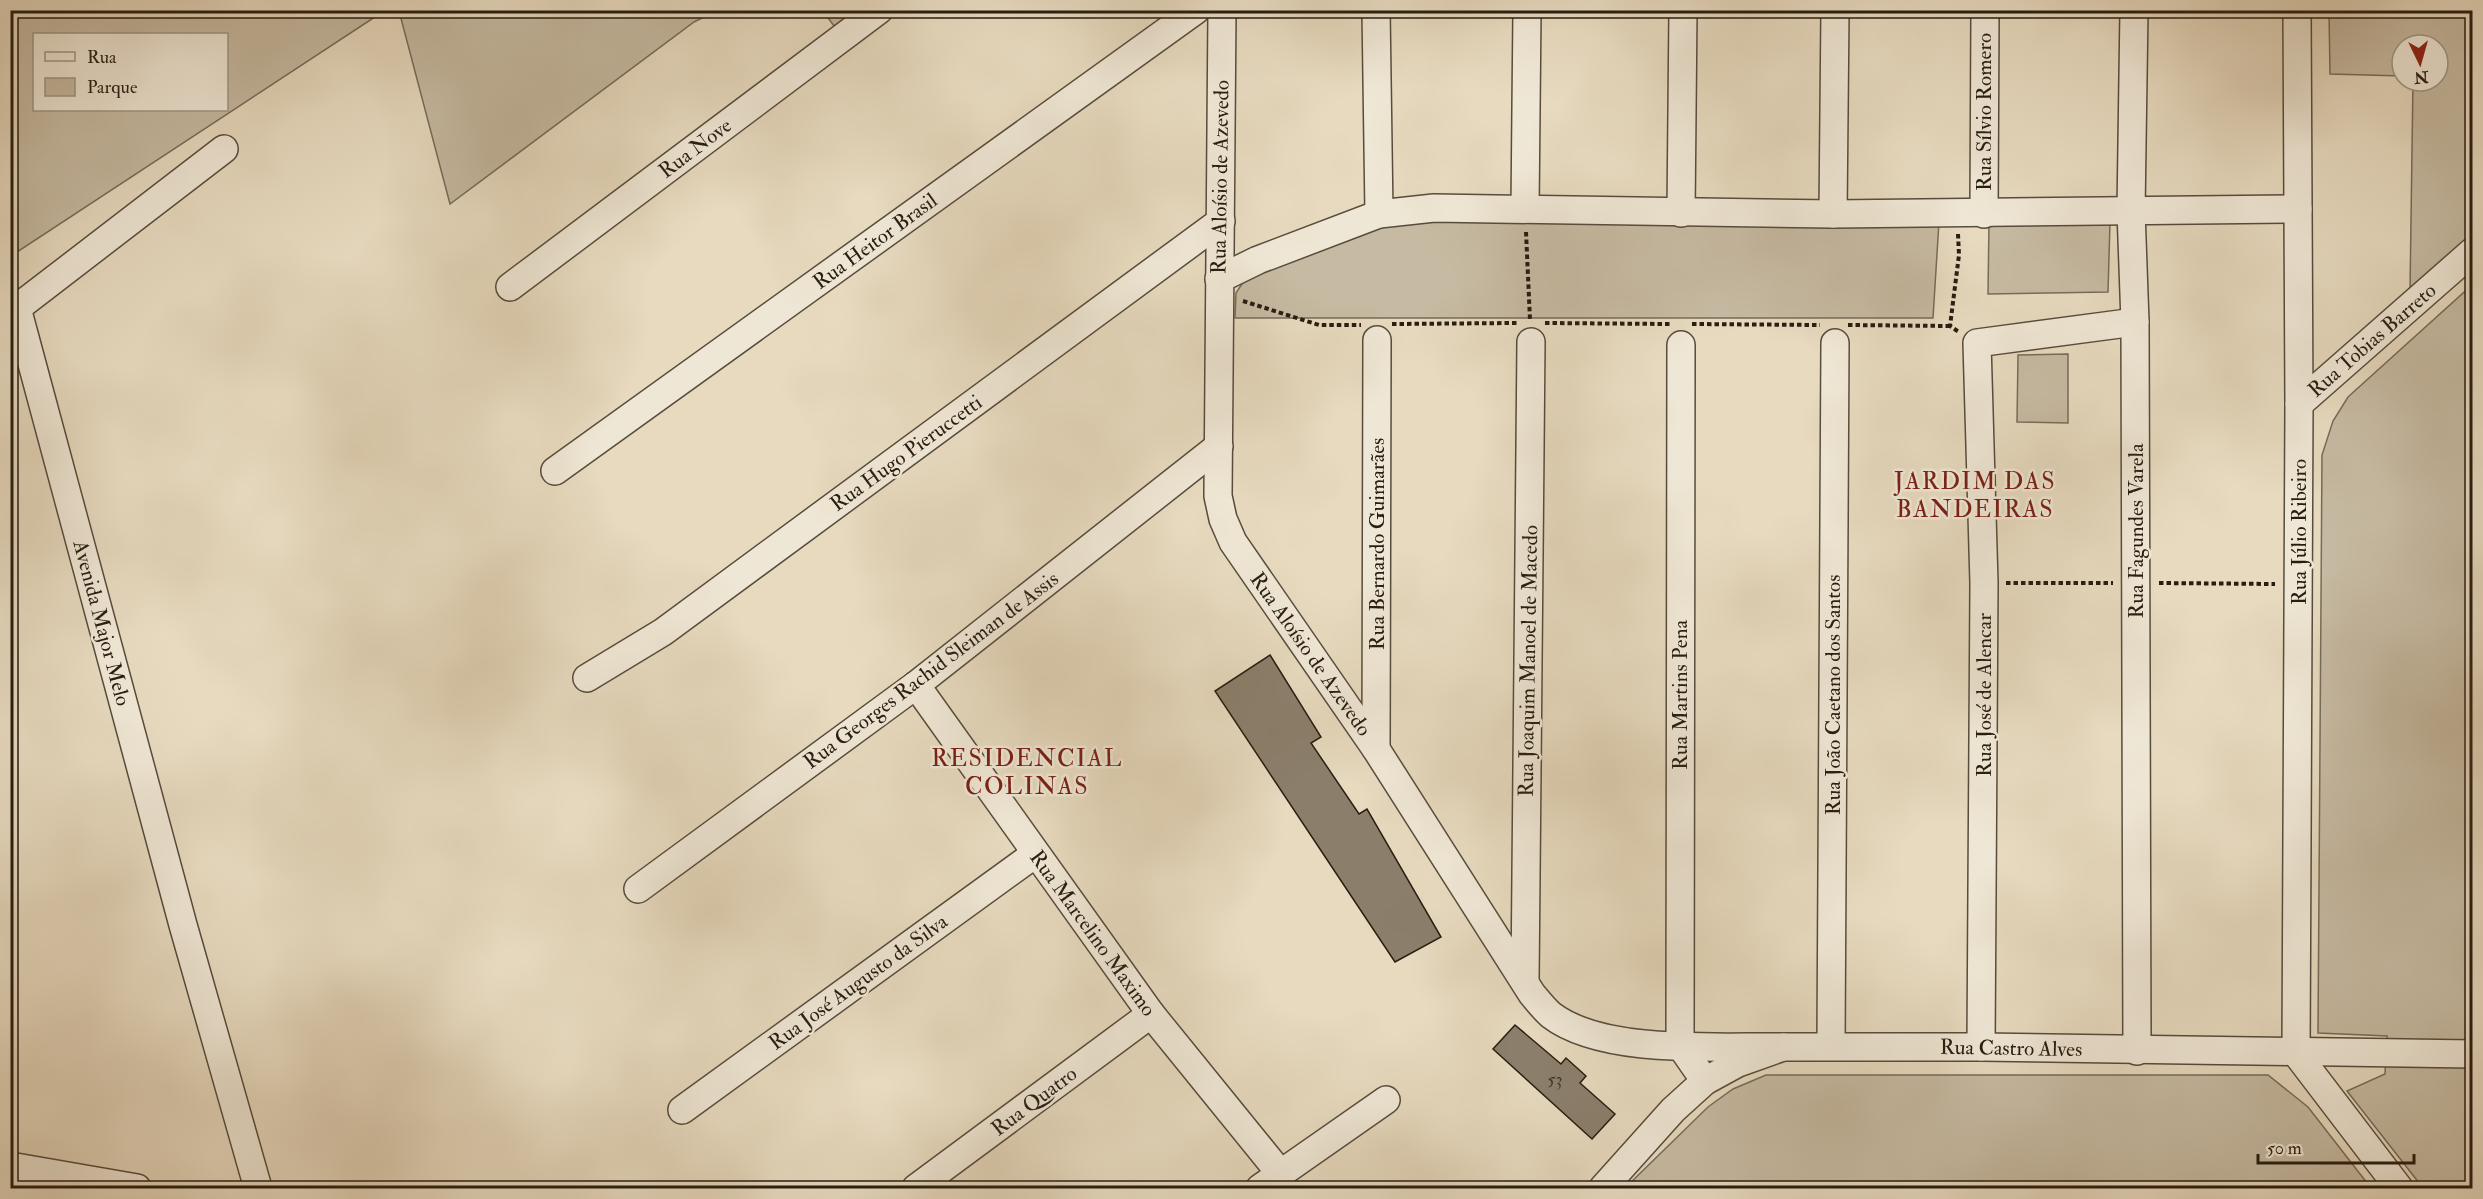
<svg xmlns="http://www.w3.org/2000/svg" width="2483" height="1199" font-family="'IM FELL Double Pica',serif">
	<style>
		.green { fill: #c6baa2; stroke: #766c5a; stroke-width: 1.5; fill-rule: evenodd }
		.building { fill: #8b7f6c; stroke: #271d12; stroke-width: 1.5 }
		.lines { fill: none; stroke-linecap: round; stroke-linejoin: round }
		.minor-casing { stroke: #574c3d; stroke-width: 30 }
		.path { stroke: #271d12; stroke-width: 4; stroke-dasharray: 4.5 3; stroke-linecap: butt }
		.minor { stroke: #efe7d5; stroke-width: 27 }
		.labels { text-anchor: middle; stroke-width: 5; stroke-linejoin: round; paint-order: stroke }
		.number-label { font-size: 18px; fill: #403628 }
		.street-label { font-size: 21px; fill: #271d12; stroke: #efe7d5 }
		.quarter-label { font-size: 24px; letter-spacing: 1.5px; fill: #7a1f14; stroke: #efe7d5 }
	</style>
	<rect width="100%" height="100%" fill="#e7dabf"/>
	<filter id="stains"><feTurbulence type="fractalNoise" baseFrequency=".00333" numOctaves="4"/><feColorMatrix values="0 0 0 0 .2 0 0 0 0 .09 0 0 0 0 .02 0 0 0 .5 -.17"/></filter>
	<radialGradient id="worn" r=".72"><stop offset=".6" stop-color="#630" stop-opacity="0"/><stop offset="1" stop-color="#630" stop-opacity=".3"/></radialGradient>
	<g class="green">
		<path d="M11,10H384V11L11,256ZM34,34H226V110H34Z"/>
		<polygon points="399,11 399,10 716,11 694,22 450,204"/>
		<polygon points="823,11 855,11 834,26"/>
		<polygon points="2329,11 2472,11 2472,234 2410,291 2413,81 2438,81 2438,45 2402,45 2402,76 2330,74"/>
		<polygon points="1414,216 1939,222 1933,318 1235,318 1236,293 1247,276 1360,229"/>
		<polygon points="2110,222 2108,292 1988,294 1989,223"/>
		<polygon points="2472,285 2472,1188 2423,1188 2347,1091 2385,1074 2387,1036 2318,1033 2322,455 2333,421 2348,397"/>
		<polygon points="2068,354 2068,423 2017,422 2018,355"/>
		<polygon points="1766,1075 2268,1075 2308,1107 2371,1188 1625,1188 1708,1107 1733,1089"/>
	</g>
	<g class="building">
		<polygon points="1270,655 1321,737 1311,743 1359,814 1367,809 1441,937 1395,962 1215,691"/>
		<polygon points="1515,1025 1561,1064 1566,1058 1586,1076 1580,1083 1615,1114 1592,1139 1493,1049"/>
	</g>
	<g class="lines">
		<g class="minor-casing">
			<g id="minor">
				<path d="M1222,10L1218,496L1223,519L1233,542L1376,749L1532,994C1538,1001 1544,1009 1551,1015C1603,1055 1719,1046 1783,1047"/>
				<polyline points="1376,10 1379,214"/>
				<polyline points="2134,10 2131,211 2135,322 2137,1051"/>
				<polyline points="224,149 17,308 183,925 258,1188"/>
				<polyline points="1525,209 1527,10"/>
				<polyline points="1681,213 1683,10"/>
				<polyline points="1833,214 1835,10"/>
				<polyline points="1984,214 1985,10"/>
				<polyline points="1219,279 1258,260 1379,214 1434,208 1833,214 2298,209"/>
				<polyline points="510,287 879,10"/>
				<polyline points="1681,345 1680,1045 1705,1081"/>
				<polyline points="2299,404 2472,252"/>
				<polyline points="555,471 1196,10"/>
				<polyline points="587,678 663,632 1221,221"/>
				<polyline points="916,685 1151,1014 1280,1173"/>
				<polyline points="1376,749 1377,340"/>
				<polyline points="638,889 916,685 1219,446"/>
				<polyline points="1525,981 1531,342"/>
				<polyline points="1831,1046 1835,343"/>
				<polyline points="1981,1047 1984,583 1977,343 2135,322"/>
				<polyline points="2296,1053 2299,404 2297,10"/>
				<polyline points="2296,1053 2399,1188"/>
				<polyline points="682,1110 1035,854"/>
				<polyline points="10,1166 137,1188"/>
				<polyline points="916,1188 1151,1014"/>
				<polyline points="1260,1188 1386,1100"/>
				<polyline points="1603,1188 1673,1110 1705,1081 1738,1063 1783,1047 1981,1047 2472,1054"/>
			</g>
		</g>
		<g class="path">
			<polyline points="1526,232 1530,320"/>
			<polyline points="1958,234 1959,255 1950,326 1959,332"/>
			<polyline points="1243,301 1319,325 1361,325"/>
			<polyline points="1545,323 1670,324"/>
			<polyline points="1392,324 1517,323"/>
			<polyline points="1692,324 1820,325"/>
			<polyline points="1848,325 1950,326"/>
			<polyline points="2006,583 2113,583"/>
			<polyline points="2159,583 2275,584"/>
		</g>
		<use href="#minor" class="minor"/>
	</g>
	<g class="labels">
		<g class="number-label">
			<text x="1555" y="1085">53</text>
		</g>
		<g class="street-label">
			<text transform="translate(1984 112) rotate(-90)" y="7">Rua Sílvio Romero</text>
			<text transform="translate(695 148) rotate(-37)" y="7">Rua Nove</text>
			<text transform="translate(1220 177) rotate(-89)" y="7">Rua Aloísio de Azevedo</text>
			<text transform="translate(875 241) rotate(-36)" y="7">Rua Heitor Brasil</text>
			<text transform="translate(2372 340) rotate(-41)" y="7">Rua Tobias Barreto</text>
			<text transform="translate(906 453) rotate(-36)" y="7">Rua Hugo Pieruccetti</text>
			<text transform="translate(2136 531) rotate(-90)" y="7">Rua Fagundes Varela</text>
			<text transform="translate(2299 532) rotate(-90)" y="7">Rua Júlio Ribeiro</text>
			<text transform="translate(1377 544) rotate(-90)" y="7">Rua Bernardo Guimarães</text>
			<text transform="translate(102 623) rotate(75)" y="7">Avenida Major Melo</text>
			<text transform="translate(1311 654) rotate(55)" y="7">Rua Aloísio de Azevedo</text>
			<text transform="translate(1528 661) rotate(-89)" y="7">Rua Joaquim Manoel de Macedo</text>
			<text transform="translate(931 670) rotate(-37)" y="7">Rua Georges Rachid Sleiman de Assis</text>
			<text transform="translate(1680 695) rotate(-90)" y="7">Rua Martins Pena</text>
			<text transform="translate(1833 695) rotate(-90)" y="7">Rua João Caetano dos Santos</text>
			<text transform="translate(1984 695) rotate(-90)" y="7">Rua José de Alencar</text>
			<text transform="translate(1093 933) rotate(54)" y="7">Rua Marcelino Maximo</text>
			<text transform="translate(858 982) rotate(-36)" y="7">Rua José Augusto da Silva</text>
			<text transform="translate(2011 1048) rotate(1)" y="7">Rua Castro Alves</text>
			<text transform="translate(1034 1101) rotate(-37)" y="7">Rua Quatro</text>
		</g>
		<g class="quarter-label">
			<text x="1975" y="489">JARDIM DAS<tspan x="1975" dy="28">BANDEIRAS</tspan></text>
			<text x="1027" y="766">RESIDENCIAL<tspan x="1027" dy="28">COLINAS</tspan></text>
		</g>
	</g>
	<rect width="2483" height="1199" fill="none" stroke="#e7dabf" stroke-width="36"/>
	<rect x="12" y="12" width="2459" height="1175" fill="none" stroke="#271d12" stroke-width="3"/>
	<rect x="18" y="18" width="2447" height="1163" fill="none" stroke="#271d12" stroke-width="1.5"/>
	<rect x="33" y="33" width="195" height="78" fill="#efe7d5" stroke="#9f9687" stroke-width="1.5"/>
	<rect x="45" y="52" width="30" height="9" fill="#efe7d5" stroke="#9f9687" stroke-width="1.5"/>
	<text x="87" y="63" font-size="18" fill="#271d12">Rua</text>
	<rect x="45" y="78" width="30" height="18" fill="#c6baa2" stroke="#9f9687" stroke-width="1.5"/>
	<text x="87" y="93" font-size="18" fill="#271d12">Parque</text>
	<g transform="translate(2420 63) rotate(175)"><circle r="28" fill="#efe7d5" stroke="#9f9687" stroke-width="1.5"/>
	<path d="M0-4.5L10 22L0 15L-10 22Z" fill="#8f2418"/>
	<text y="-9" font-size="16" font-weight="bold" text-anchor="middle" fill="#271d12">N</text>
	</g>
	<path d="M2258 1154v9h156v-9" fill="none" stroke="#271d12" stroke-width="3"/>
	<text x="2267" y="1154" font-size="18" fill="#271d12" stroke="#efe7d5" stroke-width="4.5" paint-order="stroke">50 m</text>
	<rect width="100%" height="100%" filter="url(#stains)"/>
	<rect width="100%" height="100%" fill="url(#worn)"/>
</svg>
